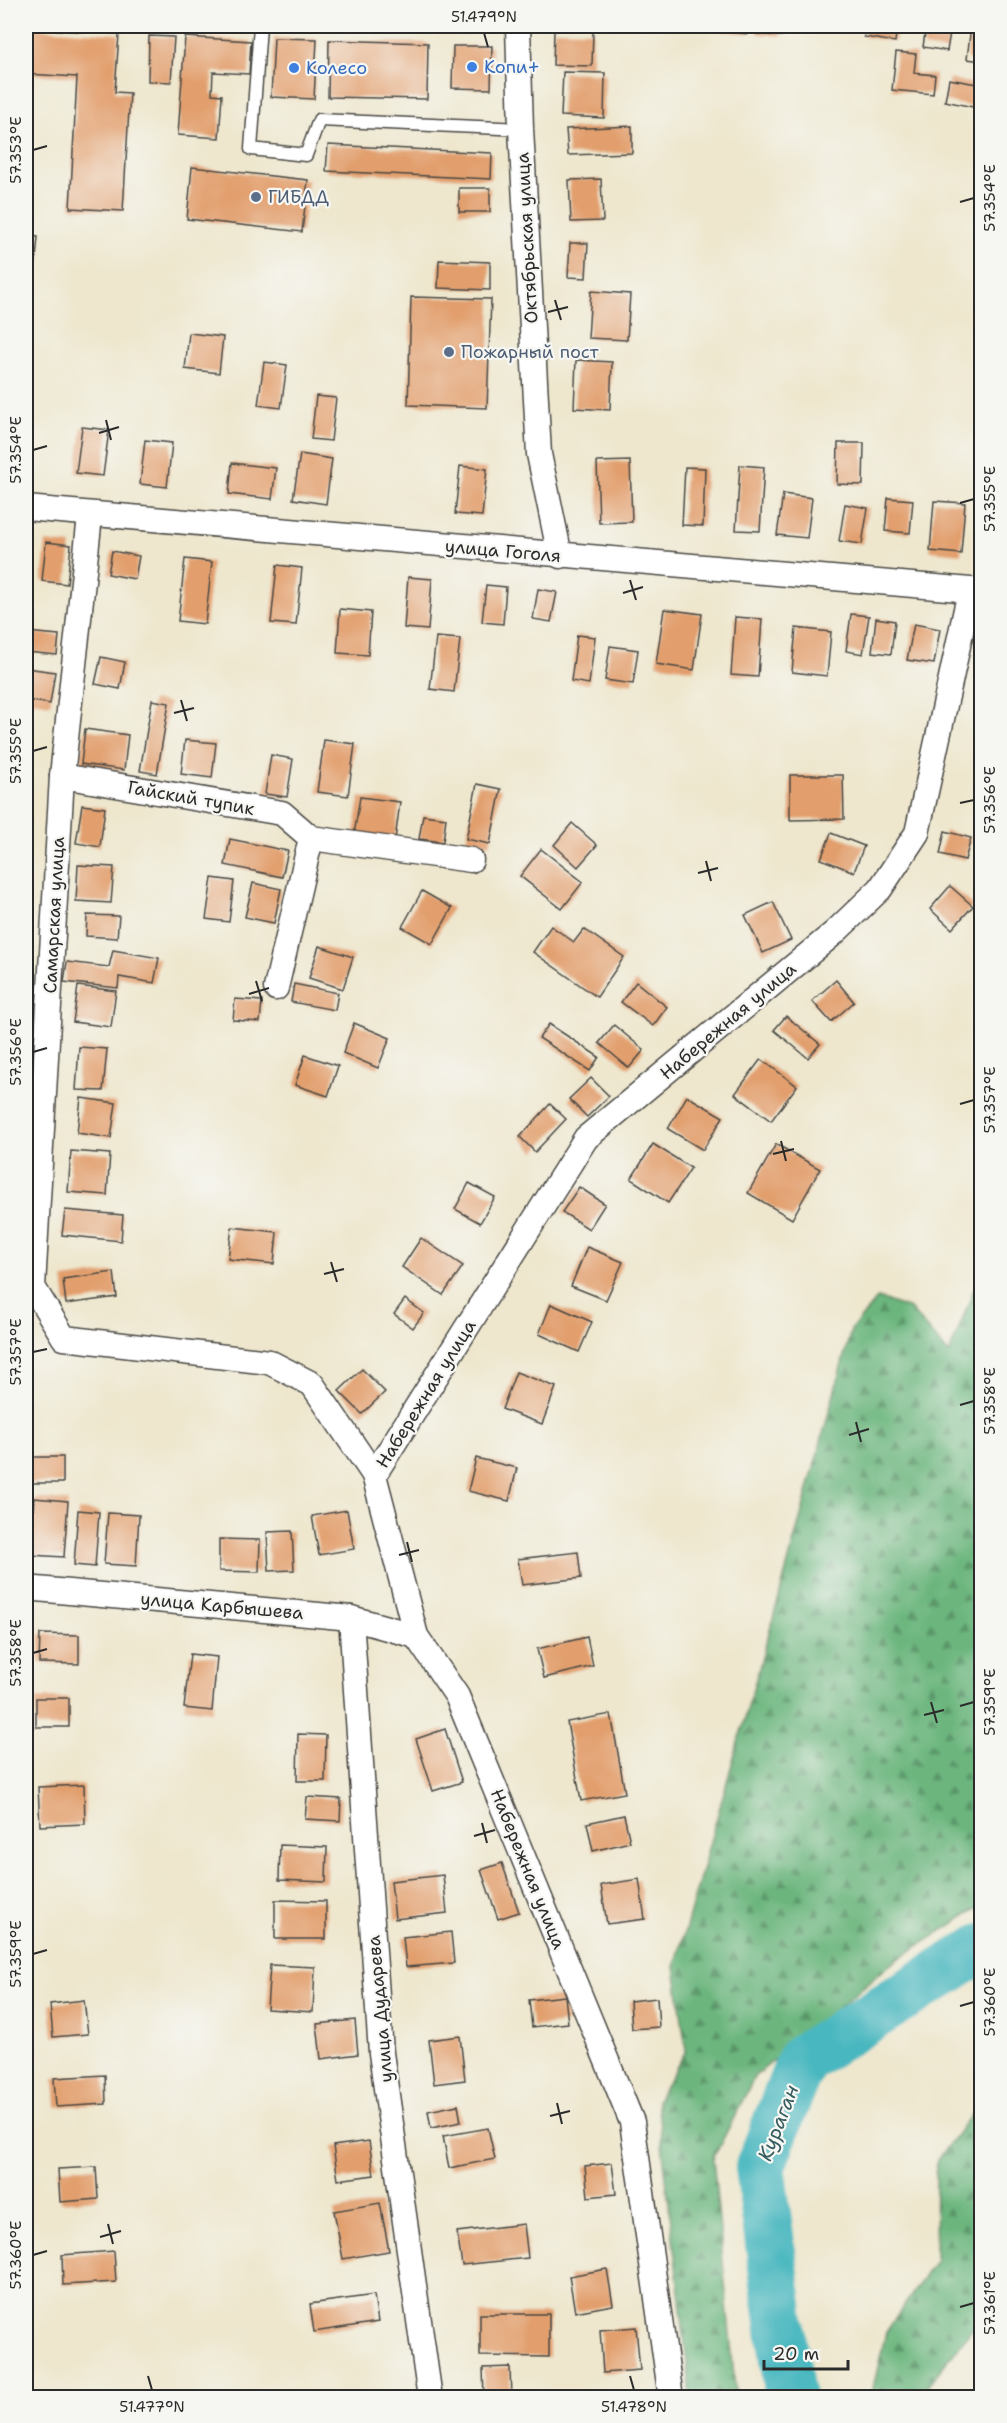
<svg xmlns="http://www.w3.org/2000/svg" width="1007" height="2423" font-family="'Shantell Sans',sans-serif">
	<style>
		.forest { fill: url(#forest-firs); stroke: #4c7054; stroke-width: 1.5 }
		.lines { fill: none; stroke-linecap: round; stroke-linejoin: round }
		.river { stroke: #48b7bf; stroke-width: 50 }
		.building { fill: #e29f6d }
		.lane-casing { stroke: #484743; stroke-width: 15 }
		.street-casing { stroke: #484743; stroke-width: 27 }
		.lane { stroke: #fff; stroke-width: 12 }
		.street { stroke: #fff; stroke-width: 24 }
		.ticks { fill: none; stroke: #2b2b2b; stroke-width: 2 }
		.shop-dot { fill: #3f7fe0; stroke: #f6f6f2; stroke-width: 2 }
		.service-dot { fill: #5c6f8a; stroke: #f6f6f2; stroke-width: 2 }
		.labels { text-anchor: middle; stroke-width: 4.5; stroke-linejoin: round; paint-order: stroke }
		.shop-label { font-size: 18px; fill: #366cbe; stroke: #f6f6f2; text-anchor: start }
		.service-label { font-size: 18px; fill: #4e5e75; stroke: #f6f6f2; text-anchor: start }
		.street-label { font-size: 18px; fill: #2b2b2b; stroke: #f6f6f2 }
		.water-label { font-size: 20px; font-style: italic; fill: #355c5f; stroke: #f6f6f2 }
		.neatline { fill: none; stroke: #2b2b2b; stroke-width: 2 }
		.ticks-label { font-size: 15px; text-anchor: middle; fill: #2b2b2b }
	</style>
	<defs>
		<pattern id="forest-firs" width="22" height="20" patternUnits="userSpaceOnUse" patternTransform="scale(1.5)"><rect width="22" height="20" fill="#6cb67e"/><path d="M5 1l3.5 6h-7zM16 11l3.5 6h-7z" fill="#599467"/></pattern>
	</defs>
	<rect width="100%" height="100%" fill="#f6f6f2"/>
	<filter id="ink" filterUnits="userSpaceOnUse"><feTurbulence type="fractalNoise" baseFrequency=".0167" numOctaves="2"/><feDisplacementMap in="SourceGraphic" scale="12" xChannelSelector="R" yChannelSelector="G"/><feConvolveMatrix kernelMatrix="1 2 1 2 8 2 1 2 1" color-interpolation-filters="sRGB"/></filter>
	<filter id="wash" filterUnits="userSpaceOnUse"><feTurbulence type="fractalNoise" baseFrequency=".008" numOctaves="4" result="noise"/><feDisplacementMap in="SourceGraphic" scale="24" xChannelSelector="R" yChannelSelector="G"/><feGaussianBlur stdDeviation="1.35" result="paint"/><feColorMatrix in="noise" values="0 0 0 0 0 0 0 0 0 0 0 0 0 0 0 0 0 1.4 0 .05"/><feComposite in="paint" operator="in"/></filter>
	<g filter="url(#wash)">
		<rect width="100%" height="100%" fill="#eee7ce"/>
		<g class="forest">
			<polygon points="981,1271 981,1906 896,1960 755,2076 713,2159 736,2397 691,2397 657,2100 686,2051 675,1966 779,1597 851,1330 878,1298 910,1309 949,1354"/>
			<polygon points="981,2096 981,2318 926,2388 925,2397 871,2397 886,2332 935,2261 936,2162 977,2107"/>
		</g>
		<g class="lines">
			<polyline class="river" points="790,2398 760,2167 802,2059 982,1948"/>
		</g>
		<g id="blocks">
			<g class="building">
				<polygon points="722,26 749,26 748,34 722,31"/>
				<polygon points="757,26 782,26 781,36 757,34"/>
				<polygon points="866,26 897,26 895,42 864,37"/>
				<polygon points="926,26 951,26 947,51 923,47"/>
				<polygon points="971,26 982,26 982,61 967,59"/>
				<polygon points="29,28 119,34 115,92 130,93 123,211 70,208 77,77 27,74"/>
				<polygon points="554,30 593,31 592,66 553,65"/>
				<polygon points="149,36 174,37 171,82 148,81"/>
				<polygon points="185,37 251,41 249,74 213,72 212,94 222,95 219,138 178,135"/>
				<polygon points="274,38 317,39 314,99 271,97"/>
				<polygon points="329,40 428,43 427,99 328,97"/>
				<polygon points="453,46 492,46 491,89 452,88"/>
				<polygon points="896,52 916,54 914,73 935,75 933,94 892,90"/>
				<polygon points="563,72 605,73 604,118 561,116"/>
				<polygon points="949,79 982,85 982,109 945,101"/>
				<polygon points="632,126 632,153 568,155 566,129"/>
				<polygon points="328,145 492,153 491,179 326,171"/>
				<polygon points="192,167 308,180 302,232 187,219"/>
				<polygon points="601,179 603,221 571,222 569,180"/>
				<rect x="459" y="188" width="31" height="24"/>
				<polygon points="26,235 38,237 35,270 26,269"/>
				<polygon points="570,243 588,243 586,278 568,277"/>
				<polygon points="439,260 490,262 490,290 438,288"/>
				<polygon points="591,291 630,294 627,340 588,338"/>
				<polygon points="411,297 491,299 487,408 408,405"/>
				<polygon points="189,333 223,337 219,373 185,369"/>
				<polygon points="576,360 612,362 610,410 574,408"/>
				<polygon points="264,362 287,365 281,408 258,405"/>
				<polygon points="316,396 336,398 331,441 311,439"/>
				<polygon points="82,427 109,430 103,476 76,473"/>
				<polygon points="145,440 172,443 167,487 140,484"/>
				<polygon points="838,443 864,443 863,485 837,484"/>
				<polygon points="300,454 332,459 326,504 293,499"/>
				<polygon points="630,461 632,522 599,523 597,462"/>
				<polygon points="232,463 276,468 272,499 229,494"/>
				<polygon points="740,465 764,467 760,531 736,530"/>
				<polygon points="460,466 487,469 482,516 455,514"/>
				<polygon points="685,467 705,468 703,526 682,525"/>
				<polygon points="783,494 812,498 807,538 777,535"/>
				<polygon points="888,498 913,500 910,533 885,531"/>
				<polygon points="934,501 965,503 961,554 930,551"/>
				<polygon points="845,504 868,508 862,544 839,541"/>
				<polygon points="46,542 71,545 67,584 42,581"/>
				<polygon points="112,551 139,556 135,579 108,574"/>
				<polygon points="185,559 212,562 205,624 178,621"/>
				<polygon points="277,565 302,568 296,625 271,623"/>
				<polygon points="408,577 432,579 428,630 404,628"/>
				<polygon points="486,585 506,587 503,624 482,622"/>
				<polygon points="538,589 557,592 551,622 533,619"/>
				<polygon points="340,609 371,612 368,655 337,653"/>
				<polygon points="664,609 702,614 694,670 656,664"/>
				<polygon points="851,614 869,616 863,654 846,651"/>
				<polygon points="735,617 762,619 758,677 731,675"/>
				<polygon points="876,618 895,621 891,654 872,652"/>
				<polygon points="914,624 940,629 934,664 907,660"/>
				<polygon points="796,628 831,632 827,676 792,672"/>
				<polygon points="26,632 59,635 57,655 26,652"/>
				<polygon points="577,635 595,637 589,684 571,681"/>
				<polygon points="436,637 460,639 454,692 430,689"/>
				<polygon points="610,646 638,650 633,684 605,680"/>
				<polygon points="101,657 125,662 120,689 95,684"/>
				<polygon points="26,668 55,672 50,704 26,700"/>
				<polygon points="152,700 169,703 157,774 140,771"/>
				<polygon points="85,729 128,735 124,770 81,764"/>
				<polygon points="185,740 216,743 212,778 181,774"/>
				<polygon points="324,740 355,744 348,796 317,792"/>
				<polygon points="271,755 293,759 287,797 265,794"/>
				<polygon points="26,759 31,760 28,786 26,786"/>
				<polygon points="790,775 843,775 844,819 790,820"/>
				<polygon points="477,784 501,789 490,844 466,839"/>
				<polygon points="360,797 400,802 395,840 354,835"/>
				<polygon points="82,805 105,808 100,847 76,843"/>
				<polygon points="26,815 30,815 27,862 26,862"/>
				<polygon points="423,815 446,818 443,842 419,839"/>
				<polygon points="572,823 597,845 578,867 554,845"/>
				<polygon points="945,831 971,838 965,860 940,854"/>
				<polygon points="831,833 864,846 854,872 821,859"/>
				<polygon points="230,839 288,851 282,877 225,865"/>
				<polygon points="541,849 583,882 562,909 520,876"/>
				<polygon points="78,865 114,867 111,903 76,901"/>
				<polygon points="212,878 234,881 229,922 206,919"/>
				<polygon points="253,883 281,889 274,923 245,917"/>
				<polygon points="950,886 973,906 952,929 930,909"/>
				<polygon points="422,891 452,908 432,944 402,927"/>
				<polygon points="773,902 791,940 763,953 745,915"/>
				<polygon points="87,915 119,916 117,938 86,936"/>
				<polygon points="551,926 574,942 584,929 624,957 597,997 533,952"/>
				<polygon points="319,946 353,957 343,989 309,978"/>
				<polygon points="113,950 159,958 154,983 119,977 118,988 64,982 67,962 109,967"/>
				<polygon points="836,980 854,1002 831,1022 812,1001"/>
				<polygon points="636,982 667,1007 653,1026 621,1002"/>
				<polygon points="294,984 338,993 335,1010 291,1002"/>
				<polygon points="78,986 116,991 111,1027 73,1022"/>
				<polygon points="235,999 262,1001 260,1022 233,1020"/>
				<polygon points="786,1016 820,1044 808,1058 774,1030"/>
				<polygon points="354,1023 390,1038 378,1068 343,1053"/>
				<polygon points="549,1024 599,1057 590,1071 539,1038"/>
				<polygon points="614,1025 644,1050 629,1068 599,1043"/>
				<polygon points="79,1047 107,1049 103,1091 76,1090"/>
				<polygon points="305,1055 338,1066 328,1096 295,1085"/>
				<polygon points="761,1059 797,1086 771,1121 735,1094"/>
				<polygon points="591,1078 609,1096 587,1117 569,1099"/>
				<polygon points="687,1096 723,1117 703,1150 668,1129"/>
				<polygon points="81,1098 116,1103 111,1138 77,1133"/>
				<polygon points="550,1104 566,1119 535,1152 520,1137"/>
				<polygon points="653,1144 691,1168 668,1203 631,1179"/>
				<polygon points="776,1144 820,1169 792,1219 748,1193"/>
				<polygon points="71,1151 110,1154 107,1195 68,1192"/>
				<polygon points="469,1183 495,1197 480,1223 455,1209"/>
				<polygon points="579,1187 605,1204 589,1229 562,1212"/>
				<polygon points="65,1210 123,1215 121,1241 62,1235"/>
				<polygon points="232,1227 277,1232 274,1264 228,1259"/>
				<polygon points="421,1238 463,1266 443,1295 402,1267"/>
				<polygon points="587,1247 623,1262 606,1300 571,1286"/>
				<polygon points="114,1272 117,1297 66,1304 63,1279"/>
				<polygon points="405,1299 424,1313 413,1328 394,1314"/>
				<polygon points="551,1304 592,1322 579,1352 539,1334"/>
				<polygon points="362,1369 385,1392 362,1414 339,1391"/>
				<polygon points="516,1372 556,1387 542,1424 502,1409"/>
				<rect x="26" y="1457" width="37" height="26"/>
				<polygon points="476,1458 517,1468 509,1501 468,1491"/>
				<polygon points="34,1498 68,1501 64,1557 30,1555"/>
				<polygon points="78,1510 99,1512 95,1567 74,1565"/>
				<polygon points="347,1510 354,1549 319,1555 312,1516"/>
				<polygon points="108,1513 139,1515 136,1566 104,1564"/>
				<polygon points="292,1531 294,1570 269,1571 267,1532"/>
				<polygon points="219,1539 260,1540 259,1572 219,1571"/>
				<polygon points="578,1552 581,1578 522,1585 518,1559"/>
				<polygon points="40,1634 79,1635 79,1664 39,1663"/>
				<polygon points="587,1637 593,1666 544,1678 537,1649"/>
				<polygon points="190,1654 217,1657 212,1711 184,1708"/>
				<rect x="36" y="1698" width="33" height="29"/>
				<polygon points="611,1714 625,1793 581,1801 567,1722"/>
				<polygon points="445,1729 462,1782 433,1791 416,1739"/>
				<polygon points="298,1734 326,1735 325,1781 297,1781"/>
				<polygon points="84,1785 85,1824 40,1826 38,1787"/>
				<polygon points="307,1797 341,1799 340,1821 305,1819"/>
				<polygon points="624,1815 630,1842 593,1851 587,1823"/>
				<polygon points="280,1845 327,1847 326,1882 279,1880"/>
				<polygon points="502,1863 519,1912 498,1919 481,1870"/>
				<polygon points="443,1875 447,1913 395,1919 391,1881"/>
				<polygon points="639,1879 645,1919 607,1924 601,1885"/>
				<polygon points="275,1900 326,1901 326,1939 275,1939"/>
				<polygon points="451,1932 454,1963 406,1967 403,1937"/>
				<polygon points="270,1965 315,1967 313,2012 267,2009"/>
				<polygon points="565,1996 568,2023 532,2027 529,2000"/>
				<polygon points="657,1998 659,2027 632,2029 630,2001"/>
				<polygon points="84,2000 88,2034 53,2037 50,2004"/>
				<polygon points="355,2020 358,2054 321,2059 317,2024"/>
				<polygon points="460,2036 465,2080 434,2084 429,2040"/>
				<polygon points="105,2075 106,2104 56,2107 54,2078"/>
				<polygon points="458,2105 461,2122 431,2128 428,2111"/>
				<polygon points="488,2128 495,2159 449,2168 443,2136"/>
				<polygon points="369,2141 374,2175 338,2180 333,2146"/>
				<polygon points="612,2163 616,2194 588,2197 585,2166"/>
				<polygon points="96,2167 98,2199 60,2202 58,2169"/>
				<polygon points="380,2203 389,2251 343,2259 334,2211"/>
				<polygon points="524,2224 528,2258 462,2265 457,2232"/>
				<polygon points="114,2251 116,2282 63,2285 62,2255"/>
				<polygon points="607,2269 613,2305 575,2312 569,2276"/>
				<polygon points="374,2295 378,2322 314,2332 310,2304"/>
				<polygon points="480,2314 549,2314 549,2357 480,2356"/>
				<polygon points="636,2327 640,2370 603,2373 600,2330"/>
				<polygon points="510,2367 511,2398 484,2398 483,2368"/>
			</g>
		</g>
	</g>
	<g filter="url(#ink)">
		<use href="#blocks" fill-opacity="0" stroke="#484743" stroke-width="1.5"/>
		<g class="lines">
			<g class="lane-casing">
				<polyline id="lane" points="260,26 251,149 306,155 319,120 521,129"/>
			</g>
			<g class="street-casing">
				<g id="street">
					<polyline points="518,26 521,129 539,454 560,556"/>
					<polyline points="26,508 982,591"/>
					<polyline points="90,516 62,776 33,1287 64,1338 269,1362 312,1384 374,1475"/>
					<polyline points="62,776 282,813 311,838 276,988"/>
					<polyline points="311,838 471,860"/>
					<polyline points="26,1588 351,1618 416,1636"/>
					<polyline points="351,1618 381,2053 430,2398"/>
					<polyline points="671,2398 632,2122 457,1696 416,1636 374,1475 586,1138 834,933 880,889 917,833 970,591"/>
				</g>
			</g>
			<use href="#lane" class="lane"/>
			<use href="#street" class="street"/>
		</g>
	</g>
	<path class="ticks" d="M484,33L488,47M33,150L47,146M960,202L974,198M555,300L561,320M548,312L568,307M106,420L111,440M99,433L119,427M33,450L47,446M960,503L974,499M630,580L636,600M623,593L643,587M181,700L187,721M174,713L194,708M33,751L47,747M960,803L974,800M706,861L711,881M698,873L718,868M256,981L262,1001M249,994L269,988M33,1052L47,1048M960,1104L974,1100M781,1141L786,1161M773,1154L794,1149M331,1262L337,1282M324,1274L344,1269M33,1352L47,1349M960,1405L974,1401M856,1422L861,1442M849,1435L869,1429M407,1542L412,1562M399,1555L419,1550M33,1653L47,1649M931,1702L937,1723M960,1706L974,1702M924,1715L944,1710M482,1823L487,1843M474,1836L495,1830M33,1954L47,1950M960,2006L974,2002M557,2103L562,2124M550,2116L570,2111M108,2224L113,2244M100,2237L121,2231M33,2255L47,2251M960,2307L974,2303M148,2376L152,2390M630,2376L634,2390"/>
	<g class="shop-dot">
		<circle cx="472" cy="67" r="6"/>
		<circle cx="294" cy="68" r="6"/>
	</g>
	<g class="service-dot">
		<circle cx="256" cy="197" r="6"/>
		<circle cx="449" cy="352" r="6"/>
	</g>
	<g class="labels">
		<g class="shop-label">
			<text x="484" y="73">Копи+</text>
			<text x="306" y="74">Колесо</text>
		</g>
		<g class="service-label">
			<text x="268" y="203">ГИБДД</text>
			<text x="461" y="358">Пожарный пост</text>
		</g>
		<g class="street-label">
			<text transform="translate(527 238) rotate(-93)" y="6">Октябрьская улица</text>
			<text transform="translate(503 551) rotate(5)" y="6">улица Гоголя</text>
			<text transform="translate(191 798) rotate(10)" y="6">Гайский тупик</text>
			<text transform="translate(54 915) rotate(-87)" y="6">Самарская улица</text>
			<text transform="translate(728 1021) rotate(-40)" y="6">Набережная улица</text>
			<text transform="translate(426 1394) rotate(-58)" y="6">Набережная улица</text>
			<text transform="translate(222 1606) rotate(5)" y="6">улица Карбышева</text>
			<text transform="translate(528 1869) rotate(68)" y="6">Набережная улица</text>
			<text transform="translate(380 2009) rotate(-95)" y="6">улица Дударева</text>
		</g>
		<g class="water-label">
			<text transform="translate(778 2123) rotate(-69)" y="7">Кураган</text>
		</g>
	</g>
	<rect width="1007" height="2423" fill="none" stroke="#f6f6f2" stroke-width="66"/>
	<path d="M764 2360v9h84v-9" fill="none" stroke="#2b2b2b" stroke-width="3"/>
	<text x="773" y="2360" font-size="18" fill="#2b2b2b" stroke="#f6f6f2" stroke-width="4.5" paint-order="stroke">20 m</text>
	<rect x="33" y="33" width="941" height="2357" class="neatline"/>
	<g class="ticks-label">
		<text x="484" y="22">51.479°N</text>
		<text transform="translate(16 150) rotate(-90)" y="5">57.353°E</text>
		<text transform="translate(990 198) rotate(-90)" y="5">57.354°E</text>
		<text transform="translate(16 450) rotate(-90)" y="5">57.354°E</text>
		<text transform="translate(990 499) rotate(-90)" y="5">57.355°E</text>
		<text transform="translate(16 751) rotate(-90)" y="5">57.355°E</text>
		<text transform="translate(990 800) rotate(-90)" y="5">57.356°E</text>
		<text transform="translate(16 1052) rotate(-90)" y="5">57.356°E</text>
		<text transform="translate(990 1100) rotate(-90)" y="5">57.357°E</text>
		<text transform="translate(16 1352) rotate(-90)" y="5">57.357°E</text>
		<text transform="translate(990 1401) rotate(-90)" y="5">57.358°E</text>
		<text transform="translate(16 1653) rotate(-90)" y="5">57.358°E</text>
		<text transform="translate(990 1702) rotate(-90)" y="5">57.359°E</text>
		<text transform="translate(16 1954) rotate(-90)" y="5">57.359°E</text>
		<text transform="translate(990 2002) rotate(-90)" y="5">57.360°E</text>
		<text transform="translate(16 2255) rotate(-90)" y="5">57.360°E</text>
		<text transform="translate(990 2303) rotate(-90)" y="5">57.361°E</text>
		<text x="152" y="2412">51.477°N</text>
		<text x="634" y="2412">51.478°N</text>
	</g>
</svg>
